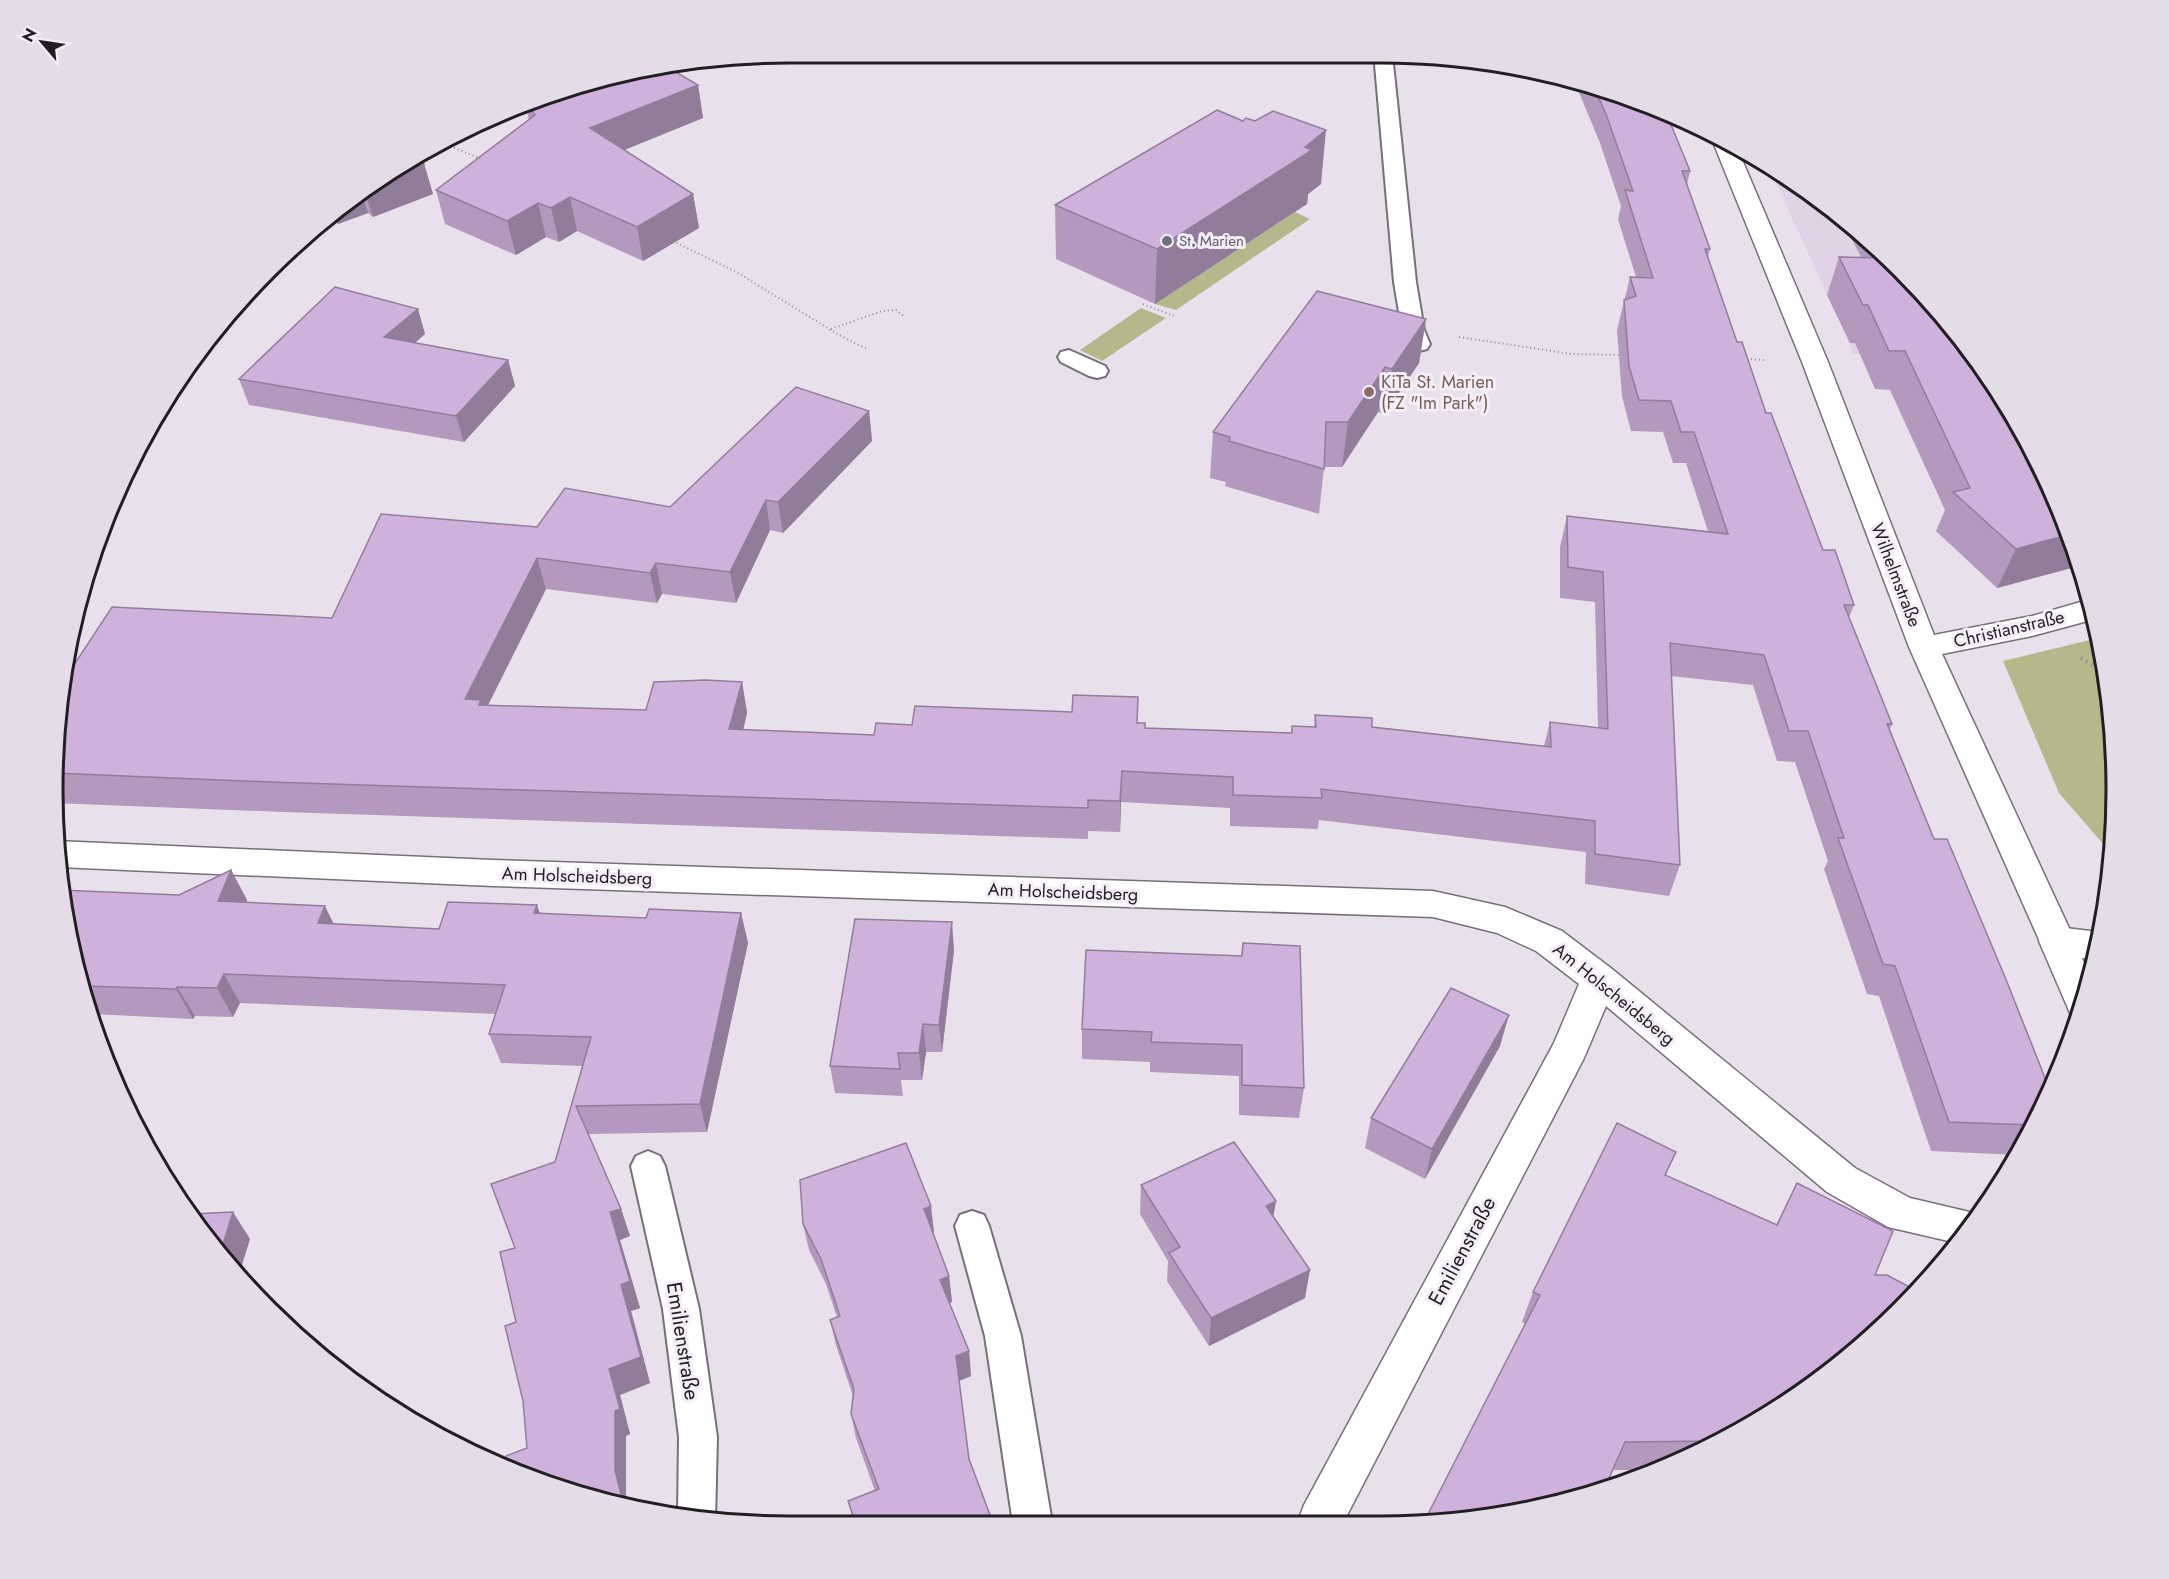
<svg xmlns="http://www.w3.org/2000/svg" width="2169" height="1579" font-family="Jost,sans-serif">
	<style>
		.built { fill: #dfd3e5 }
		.green { fill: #b4b88b }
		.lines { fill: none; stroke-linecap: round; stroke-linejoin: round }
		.service-casing { stroke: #77707a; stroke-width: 4 }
		.minor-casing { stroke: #77707a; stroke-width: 3 }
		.tertiary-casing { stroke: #77707a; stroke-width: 3 }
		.path-far1 { stroke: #938d95; stroke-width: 2; stroke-dasharray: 1 3; stroke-linecap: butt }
		.path { stroke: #938d95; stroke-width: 4; stroke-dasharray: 1.5 4.5; stroke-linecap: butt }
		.service { fill: #fff; fill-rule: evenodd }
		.minor { fill: #fff; fill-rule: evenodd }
		.tertiary { fill: #fff; fill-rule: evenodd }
		.wall { fill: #b299bd }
		.shaded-wall { fill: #917d9a }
		.building { fill: #cfb2dc; stroke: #917d9a; stroke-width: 1.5 }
		.worship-dot { fill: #6b7280; stroke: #f5eef9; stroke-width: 2 }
		.education-dot { fill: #8d6e63; stroke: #f5eef9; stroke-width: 2 }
		.labels { text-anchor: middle; stroke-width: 6; stroke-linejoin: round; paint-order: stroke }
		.far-worship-label { font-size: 15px; fill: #5b616d; stroke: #f5eef9; text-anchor: start }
		.education-label { font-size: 18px; fill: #785e54; stroke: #f5eef9; text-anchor: start }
		.street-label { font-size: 18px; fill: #221f23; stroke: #f5eef9 }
		.near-street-label { font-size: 21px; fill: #221f23; stroke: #f5eef9 }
		.rim { fill: none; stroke: #221f23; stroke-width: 3 }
	</style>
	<rect width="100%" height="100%" fill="#e8e1ec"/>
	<polygon class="built" points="1768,165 1789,177 1866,236 1974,356 1852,354 1849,343"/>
	<g class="green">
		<polygon points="1295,212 1310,219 1176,310 1155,304"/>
		<polygon points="1141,308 1166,318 1102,361 1080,350"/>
		<polygon points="2098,638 2115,741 2111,853 2059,793 2003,661"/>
	</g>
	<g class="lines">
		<g class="service-casing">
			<g id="service">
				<polygon points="1374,53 1392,54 1416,282 1424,330 1430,344 1427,349 1419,351 1411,349 1402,330 1394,282"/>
				<polygon points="1069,350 1105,366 1108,371 1105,376 1097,378 1089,376 1061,362 1058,357 1061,352"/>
				<polygon points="648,1151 660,1156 665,1166 699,1309 717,1437 715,1521 678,1514 679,1437 663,1309 631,1166 636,1156"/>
				<polygon points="972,1211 984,1215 989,1226 1021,1336 1052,1523 1013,1523 985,1336 955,1226 960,1215"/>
			</g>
		</g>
		<g class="minor-casing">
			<g id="minor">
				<polygon points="1716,138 1738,150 1828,362 1934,635 2032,616 2091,599 2095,619 2032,636 1942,654 2075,941 2070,951 2057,955 2044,951 1909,647 1802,362 1713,142"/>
				<polygon points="56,841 493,860 1433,891 1505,907 1562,931 1612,969 1855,1168 1910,1198 1978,1214 1957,1243 1888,1227 1827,1192 1606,1006 1584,1058 1344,1521 1298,1521 1304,1505 1554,1043 1579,984 1536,951 1497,933 1433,917 493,886 58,867"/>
			</g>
		</g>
		<g class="tertiary-casing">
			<polygon id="tertiary" points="2057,927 2099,932 2093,959 2082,958 2089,975 2080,1017 2070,1013 2039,941 2044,931"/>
		</g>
		<g class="path-far1">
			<polyline points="443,143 481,159"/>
			<polyline points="673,241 738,273 839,335 867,349"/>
			<polyline points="1143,304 1174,316"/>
			<polyline points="831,329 882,311 896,310 905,317"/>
			<polyline points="1459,337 1572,354 1621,355"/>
			<polyline points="1743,359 1765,360"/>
		</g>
		<polyline class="path" points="2081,658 2103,672"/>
		<use href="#service" class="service"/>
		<use href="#minor" class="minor"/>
		<use href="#tertiary" class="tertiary"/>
	</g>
	<g class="wall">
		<polygon points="598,78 698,85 703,118 624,150 693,194 699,228 643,261 577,231 559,242 546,237 516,255 445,224 436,190 529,120 525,103"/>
		<polygon points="1573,78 1662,109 1690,171 1687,185 1710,249 1708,257 1737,342 1823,550 1854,605 1849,617 1892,724 1890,729 1934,839 2049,1088 2019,1155 1931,1151 1879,996 1867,994 1824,869 1828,861 1795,762 1777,761 1753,685 1671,676 1680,865 1669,896 1585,884 1586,852 1319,820 1318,829 1230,826 1230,808 1121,802 1120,832 1088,831 1088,839 284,812 53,803 52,789 64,668 72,668 332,618 537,527 670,507 869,411 872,441 783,533 770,530 736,603 662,594 657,603 546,589 488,705 646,710 742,682 747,713 743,730 874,735 912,725 1137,723 1145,728 1291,733 1292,726 1314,727 1315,715 1372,727 1544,746 1550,722 1598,728 1595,602 1560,598 1560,547 1567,516 1708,531 1686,463 1673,463 1663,432 1631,431 1622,396 1617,330 1630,277 1636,277 1618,219 1621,206 1600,143"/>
		<polygon points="424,164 433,194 373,217 368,213 338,224 332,219 380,177"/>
		<polygon points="1321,184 1308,194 1307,204 1155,304 1056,259 1055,205"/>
		<polygon points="1840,216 1866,236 1964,341 2040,463 2079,566 1997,588 1936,531 1945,510 1890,390 1875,389 1855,343 1850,343 1827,295 1839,257 1861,257"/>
		<polygon points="1426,319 1419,363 1385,414 1378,412 1342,467 1324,467 1319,514 1225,486 1226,482 1210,478 1213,432"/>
		<polygon points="425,334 415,343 508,360 515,386 464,442 249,405 239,379"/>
		<polygon points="231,870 247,900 246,903 334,924 439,929 539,914 646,918 741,913 748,943 707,1132 588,1134 621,1209 630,1236 620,1240 640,1308 631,1311 650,1383 620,1395 630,1434 626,1436 626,1494 527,1448 516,1322 515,1248 555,1162 583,1066 501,1063 489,1034 496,1014 240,1003 233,1017 195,1016 193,1019 93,1014 60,890 179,895"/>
		<polygon points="1243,943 1304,1088 1299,1118 1239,1115 1239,1076 1150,1072 1150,1062 1082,1059 1082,1029 1241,956"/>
		<polygon points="954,950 942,1052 926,1052 922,1080 901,1080 903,1096 835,1093 830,1066"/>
		<polygon points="1500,1046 1425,1179 1365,1148 1371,1118"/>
		<polygon points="1666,1176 1776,1225 1797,1183 1828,1374 1662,1470 1613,1470 1526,1324 1522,1322 1533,1292"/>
		<polygon points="1141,1185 1276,1201 1273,1217 1305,1298 1209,1346 1167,1281 1168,1261 1140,1214"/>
		<polygon points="803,1224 934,1232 933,1233 949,1276 952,1302 949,1303 969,1351 971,1376 959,1381 969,1459 993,1523 854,1524 848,1501 875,1491 856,1438 851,1414 853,1396 836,1345 830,1320 837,1317 826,1284 809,1250"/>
	</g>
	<g class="shaded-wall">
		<polygon points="698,85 703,118 597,161 590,128"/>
		<polygon points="1326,130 1321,184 1308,194 1307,204 1155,304 1157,249 1305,147"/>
		<polygon points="424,164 433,194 373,217 364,190 372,184"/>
		<polygon points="361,193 368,213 338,224 336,216"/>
		<polygon points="693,194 699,228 643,261 637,227"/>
		<polygon points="570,197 577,231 559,242 551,208"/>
		<polygon points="538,203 546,237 516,255 507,221"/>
		<polygon points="418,309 425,334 392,362 384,337"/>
		<polygon points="1426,319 1419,363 1385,414 1392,369"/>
		<polygon points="508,360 515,386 464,442 456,416"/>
		<polygon points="1385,367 1378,412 1342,467 1348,422"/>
		<polygon points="869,411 872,441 783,533 778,502"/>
		<polygon points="766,500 770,530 736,603 730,572"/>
		<polygon points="2067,535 2079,566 1997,588 2016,549"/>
		<polygon points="537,558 546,589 485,711 465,699"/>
		<polygon points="656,563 662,594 657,603 650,573"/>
		<polygon points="742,682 747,713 736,760 729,729"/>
		<polygon points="1122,771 1121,802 1120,832 1120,801"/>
		<polygon points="231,870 247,900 234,931 218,901"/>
		<polygon points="537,905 547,935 534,913"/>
		<polygon points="325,906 339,935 318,923"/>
		<polygon points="741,913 748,943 707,1132 700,1104"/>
		<polygon points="952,922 954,950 942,1052 939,1025"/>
		<polygon points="224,974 240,1003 233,1017 217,988"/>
		<polygon points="177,987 195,1016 193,1019 176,989"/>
		<polygon points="1509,1015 1500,1046 1425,1179 1432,1149"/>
		<polygon points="923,1024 926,1052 922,1080 919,1053"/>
		<polygon points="1276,1201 1271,1230 1266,1206"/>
		<polygon points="931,1206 934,1232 927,1235 924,1209"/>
		<polygon points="621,1209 630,1236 620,1240 640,1308 631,1311 650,1383 620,1395 630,1434 626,1436 626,1494 629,1506 624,1506 615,1470 609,1369 621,1285 610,1212"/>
		<polygon points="233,1212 250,1239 239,1275 220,1254"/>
		<polygon points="1310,1270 1305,1298 1209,1346 1211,1318"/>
		<polygon points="949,1276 952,1302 943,1305 940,1280"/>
		<polygon points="969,1351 971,1376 959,1381 956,1356"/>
	</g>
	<g class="building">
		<polygon points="669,68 698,85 590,128 693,194 637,227 570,197 551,208 538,203 507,221 436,190 535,115 527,102 598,78"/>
		<polygon points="1593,85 1665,110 1690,171 1682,171 1710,249 1705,249 1737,342 1742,342 1766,413 1771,413 1823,550 1835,550 1854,605 1844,605 1892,724 1887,724 1934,839 1947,839 2005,977 2049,1088 2033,1125 1949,1122 1895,966 1883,964 1838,838 1844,838 1808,731 1789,731 1764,655 1670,643 1680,865 1595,854 1595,821 1321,789 1322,798 1233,795 1233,777 1122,771 1120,801 1088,800 1088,808 270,782 54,773 64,668 72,668 112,607 332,618 381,514 537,527 565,488 670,507 796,387 869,411 778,502 766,500 730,572 656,563 650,573 537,558 465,699 481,700 479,705 646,710 654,682 706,680 742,682 729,729 874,735 876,723 912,725 915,706 1072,712 1073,695 1138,697 1137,723 1145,723 1145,728 1292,733 1292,726 1316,727 1315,715 1372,718 1372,727 1551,747 1550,722 1608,729 1603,572 1568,567 1567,516 1728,534 1694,432 1681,432 1671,401 1639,400 1629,366 1624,300 1636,296 1630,277 1653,278 1625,190 1633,191 1606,114"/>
		<polygon points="1217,110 1243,121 1246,118 1255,121 1273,111 1326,130 1305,147 1312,150 1157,249 1055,205"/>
		<polygon points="415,158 424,164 372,184 380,177"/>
		<polygon points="1839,257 1886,258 1964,341 2040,463 2067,535 2016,549 1953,492 1970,488 1905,351 1889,351 1868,305 1863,305"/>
		<polygon points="335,287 418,309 384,337 508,360 456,416 239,379"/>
		<polygon points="1317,291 1426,319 1392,369 1385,367 1348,422 1326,422 1324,469 1229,441 1230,437 1213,432"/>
		<polygon points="231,870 218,901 325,906 318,923 439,929 448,902 537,905 534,913 646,918 649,909 741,913 700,1104 576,1106 621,1209 610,1212 630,1281 621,1285 641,1357 609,1369 620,1409 615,1411 615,1470 624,1506 598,1501 507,1464 506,1456 527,1448 523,1401 505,1326 516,1322 500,1252 515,1248 491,1184 555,1162 591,1037 489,1034 505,985 224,974 217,988 177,987 176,989 86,986 60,890 179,895"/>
		<polygon points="855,919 952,922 939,1025 923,1024 919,1053 898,1053 900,1069 830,1066"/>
		<polygon points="1243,943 1300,946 1304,1088 1242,1085 1242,1045 1151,1042 1152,1032 1082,1029 1086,950 1242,956"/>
		<polygon points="1451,988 1509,1015 1432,1149 1371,1118"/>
		<polygon points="1617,1123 1676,1152 1665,1175 1777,1225 1797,1183 1893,1231 1875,1275 1887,1275 1917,1291 1828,1374 1712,1441 1625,1442 1606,1485 1476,1520 1425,1520 1540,1295 1533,1292"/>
		<polygon points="1234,1142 1276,1201 1266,1206 1310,1270 1211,1318 1169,1253 1180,1247 1141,1185"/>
		<polygon points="906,1143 931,1206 924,1209 949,1276 940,1280 969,1351 956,1356 969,1459 993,1523 856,1524 848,1501 879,1489 851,1414 854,1389 830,1320 840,1316 821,1259 803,1224 800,1180"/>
		<polygon points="233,1212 220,1254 205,1238 191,1214"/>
	</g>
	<circle class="worship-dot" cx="1167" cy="241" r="6"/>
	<circle class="education-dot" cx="1369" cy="392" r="6"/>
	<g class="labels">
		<g class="far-worship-label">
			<text x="1179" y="246">St. Marien</text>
		</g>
		<g class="education-label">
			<text x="1381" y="388">KiTa St. Marien<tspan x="1381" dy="21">(FZ "Im Park")</tspan></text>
		</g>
		<g class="street-label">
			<text transform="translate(1896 575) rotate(69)" y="6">Wilhelmstraße</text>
			<text transform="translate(2009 629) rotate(-13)" y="6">Christianstraße</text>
			<text transform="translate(577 876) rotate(2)" y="6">Am Holscheidsberg</text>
			<text transform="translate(1063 892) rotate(2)" y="6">Am Holscheidsberg</text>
			<text transform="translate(1614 994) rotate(39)" y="6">Am Holscheidsberg</text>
		</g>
		<g class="near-street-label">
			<text transform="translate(1462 1251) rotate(-62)" y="7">Emilienstraße</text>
			<text transform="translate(683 1341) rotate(81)" y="7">Emilienstraße</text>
		</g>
	</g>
	<path d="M0 0H2169V1579H0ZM789 63H1380A726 726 0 0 1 2106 789V790A726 726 0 0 1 1380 1516H789A726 726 0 0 1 63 790V789A726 726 0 0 1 789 63Z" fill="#e4dde8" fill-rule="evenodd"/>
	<path class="rim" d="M789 63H1380A726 726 0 0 1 2106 789V790A726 726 0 0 1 1380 1516H789A726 726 0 0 1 63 790V789A726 726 0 0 1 789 63Z"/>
	<g transform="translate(42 42) rotate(299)" stroke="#f5eef9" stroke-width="4.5" paint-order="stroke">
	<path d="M0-4.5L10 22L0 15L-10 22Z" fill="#221f23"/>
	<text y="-9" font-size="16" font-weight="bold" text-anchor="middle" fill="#221f23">N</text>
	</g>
</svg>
